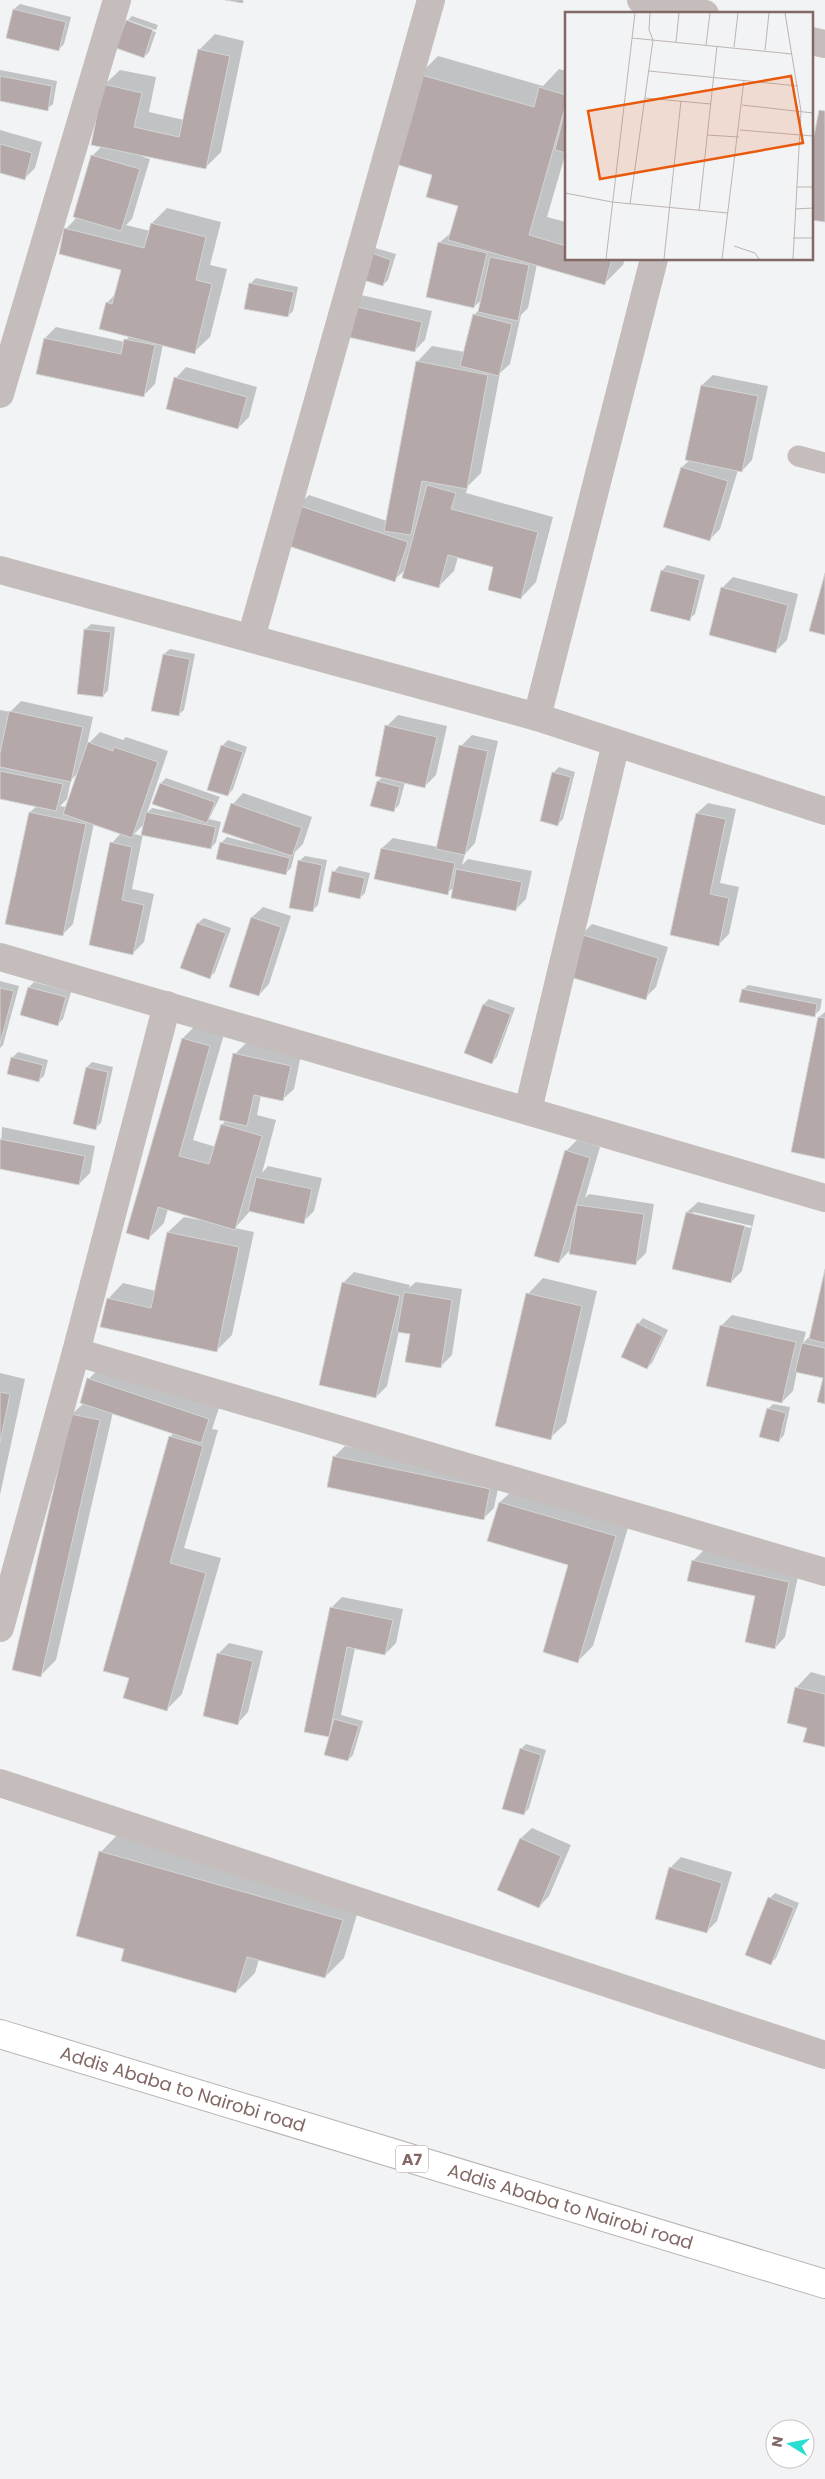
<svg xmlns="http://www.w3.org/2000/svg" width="825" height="2479" font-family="Poppins,sans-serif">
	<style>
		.shadow { fill: #0003; fill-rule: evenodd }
		.building { fill: #b4a9a8; stroke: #d4d5d6 }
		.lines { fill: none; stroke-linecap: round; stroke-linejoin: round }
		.highway-casing { stroke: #b8b2b1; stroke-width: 30 }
		.lane { stroke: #c4bdbb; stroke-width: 21 }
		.street { stroke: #c4bdbb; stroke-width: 28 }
		.highway { stroke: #fff; stroke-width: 28 }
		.labels { text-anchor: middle; stroke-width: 5; stroke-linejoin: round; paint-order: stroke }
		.shield { fill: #fff; stroke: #a89693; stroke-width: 1 }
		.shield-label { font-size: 16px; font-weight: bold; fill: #826965 }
		.street-label { font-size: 18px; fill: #826965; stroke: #fff }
		.inset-road { fill: none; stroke: #beb4b2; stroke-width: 1 }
		.view { fill: #e8590c; fill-opacity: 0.15; stroke: #e8590c; stroke-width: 2.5 }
		.inset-edge { fill: none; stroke: #826965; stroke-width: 2.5 }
	</style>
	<rect width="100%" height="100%" fill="#f1f3f5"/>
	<g class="shadow">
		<polygon points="20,4 71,17 64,44 59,49 7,37 14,9"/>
		<polygon points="132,16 158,25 156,30 128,20 128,23 156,32 149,52 144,57 127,21"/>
		<polygon points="215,34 244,41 221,152 205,168 143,155 143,157 150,159 132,219 126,225 150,231 152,223 167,208 221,222 210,265 227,269 210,337 194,352 163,344 155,384 144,395 45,338 56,327 125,342 129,336 107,303 116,293 122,269 66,229 77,217 92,156 102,146 104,85 120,70 156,77 149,112 184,120 199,50"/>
		<polygon points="438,56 543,86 559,69 566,71 566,152 547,217 566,222 566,259 625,259 623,265 604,284 537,264 528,308 521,315 510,364 500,373 481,473 468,486 466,493 553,517 536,582 521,598 495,566 458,557 454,571 439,586 406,569 394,580 298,505 309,495 387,521 417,362 432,346 465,352 474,315 481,308 483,298 474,307 439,243 452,232 460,205 433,174 419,75"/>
		<polygon points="0,70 57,81 53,104 47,109 0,100"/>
		<polygon points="0,130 42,142 35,168 25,178 0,172"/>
		<polygon points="375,248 396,254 388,280 383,285 370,253"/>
		<polygon points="256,278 298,287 293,311 288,316 250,284"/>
		<polygon points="361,295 432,311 425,340 414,351 344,335"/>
		<polygon points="186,367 257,387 249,417 238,428 176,378"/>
		<polygon points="713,375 768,386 752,460 742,471 738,470 720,529 709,540 664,526 682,467 690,460 702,385"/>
		<polygon points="667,565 705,575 695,614 689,619 662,571"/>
		<polygon points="733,577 798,594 787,640 776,651 722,588"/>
		<polygon points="91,624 115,627 108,690 103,696 85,630"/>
		<polygon points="170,649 195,654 184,710 178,715 152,710 164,654"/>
		<path d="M21,701L93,717L87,745L100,732L123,740L126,737L168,751L147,813L152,808L173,812L161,783L166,778L220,797L209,819L221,822L216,842L211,848L143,834L132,889L154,894L144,942L133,953L90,944L112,843L121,833L94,823L73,924L62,935L30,812L37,806L0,798V710L10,712ZM79,772L67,807L60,806L67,799L71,780ZM145,823L142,836L134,834Z"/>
		<polygon points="398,715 447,726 436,775 425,786 405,782 399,805 393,811 372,805 378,781 383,777 387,726"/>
		<polygon points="472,735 498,741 475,843 465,854 462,865 468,859 532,871 526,899 515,910 454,887 447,893 382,848 393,838 438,847 461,746"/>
		<polygon points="228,740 247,747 233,789 228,795 222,746"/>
		<polygon points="559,767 575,772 563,819 558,824 553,773"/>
		<polygon points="243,793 312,817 303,844 295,852 291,868 285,874 221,843 227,837 254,844 233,804"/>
		<polygon points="708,803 736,809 720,883 739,887 729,934 718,945 671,934 697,813"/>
		<polygon points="305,856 327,860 318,905 313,910 299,861"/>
		<polygon points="339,866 370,873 365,893 360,898 334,872"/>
		<polygon points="263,907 291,916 269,984 259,995 252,917"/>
		<polygon points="204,918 231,928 215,972 210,977 182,967 198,923"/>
		<polygon points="592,924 668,947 656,987 645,998 581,935"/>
		<polygon points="0,981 19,986 3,1045 0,1048"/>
		<polygon points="34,982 71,992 63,1019 58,1024 21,1014 29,987"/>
		<polygon points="748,985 822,999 820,1010 814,1015 743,990"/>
		<polygon points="489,999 515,1008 497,1057 492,1062 465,1053 484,1004"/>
		<polygon points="825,1012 825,1157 819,1017"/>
		<polygon points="198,1023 225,1031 193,1140 216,1147 222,1125 226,1120 235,1054 246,1043 301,1055 294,1089 283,1099 261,1095 257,1115 276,1120 262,1173 268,1166 322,1178 314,1211 303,1222 251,1210 235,1228 254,1232 232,1335 216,1351 108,1299 123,1283 156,1291 168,1232 184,1217 200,1220 200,1218 168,1209 164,1223 149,1238 183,1038"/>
		<polygon points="18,1052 48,1060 44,1076 38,1081 12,1058"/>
		<polygon points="92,1062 113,1067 101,1123 95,1128 87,1067"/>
		<polygon points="2,1127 95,1146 90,1173 79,1184 0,1168"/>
		<polygon points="577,1140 600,1147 585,1198 589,1194 654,1204 646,1253 635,1264 571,1249 559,1262 566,1151"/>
		<path d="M698,1202L755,1215L742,1271L731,1282L687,1212ZM693,1212L752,1226L751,1228L693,1215Z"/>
		<polygon points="354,1272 410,1285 409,1288 416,1282 462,1289 452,1355 441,1366 411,1332 399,1331 387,1386 376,1397 343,1283"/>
		<polygon points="825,1274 825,1402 824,1377 797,1371 793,1391 782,1402 721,1326 732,1315 806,1332 803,1343 811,1335"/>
		<polygon points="543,1278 597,1291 566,1423 550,1438 528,1294"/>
		<polygon points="643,1318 668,1330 652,1363 647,1368 638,1324"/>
		<polygon points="99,1368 219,1408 212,1429 218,1430 184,1548 221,1558 182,1694 167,1709 131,1677 104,1670 171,1436 174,1432 113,1412 56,1660 41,1675 72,1414 84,1403 89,1379"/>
		<polygon points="0,1373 25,1379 0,1495"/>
		<polygon points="773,1404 790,1407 784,1435 779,1441 768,1409"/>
		<polygon points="345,1446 500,1479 494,1508 483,1519 334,1457"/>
		<polygon points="516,1487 630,1521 593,1646 578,1661 570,1564 500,1502"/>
		<polygon points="704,1550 799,1572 785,1637 775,1648 757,1595 693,1561"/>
		<polygon points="342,1597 403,1609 396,1643 385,1654 355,1648 341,1715 363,1721 353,1755 348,1760 332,1732 328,1735 331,1608"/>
		<polygon points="229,1643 263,1651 248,1712 238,1723 218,1654"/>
		<polygon points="811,1672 825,1676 825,1746 809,1727 796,1688"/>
		<polygon points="526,1744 546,1750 529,1808 524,1814 521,1749"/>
		<polygon points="532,1828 571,1845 549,1896 539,1907 499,1890 521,1838"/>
		<polygon points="119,1833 361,1901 344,1958 325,1977 259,1959 255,1973 236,1992 125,1948 101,1852"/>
		<polygon points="681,1857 732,1872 717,1921 706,1932 670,1868"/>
		<polygon points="775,1893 799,1903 776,1958 770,1964 770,1898"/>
	</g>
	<g class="building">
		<polygon points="225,0 243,0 243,3"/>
		<polygon points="13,9 66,22 59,51 6,38"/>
		<polygon points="126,20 153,30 144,58 116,48"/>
		<polygon points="198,49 230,56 206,169 91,145 103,84 142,93 134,127 179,137"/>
		<polygon points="418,74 534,107 539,87 566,95 566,104 529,235 566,246 566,259 612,259 605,285 448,240 458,206 426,197 432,175 392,163"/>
		<polygon points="0,76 52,86 48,111 0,101"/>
		<polygon points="566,106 566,153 555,150"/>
		<polygon points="819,110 825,111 825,222 811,220 811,151"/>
		<polygon points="0,144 32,153 25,180 0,173"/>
		<polygon points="91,155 140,169 121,231 73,217"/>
		<polygon points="151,223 206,237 196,280 212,284 195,354 99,329 106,302 112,304 121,270 59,254 64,228 144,248"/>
		<polygon points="438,242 487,253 474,308 426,297"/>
		<polygon points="369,252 391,260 383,286 360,279"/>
		<polygon points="490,257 529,265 518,321 478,312"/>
		<polygon points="249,283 294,292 288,317 244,309"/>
		<polygon points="349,305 422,322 415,352 343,336"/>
		<polygon points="473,314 512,324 499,376 460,366"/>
		<polygon points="44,338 121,354 124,339 155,345 144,397 36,374"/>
		<polygon points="416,361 488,375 467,489 422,481 411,535 384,531"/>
		<polygon points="174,377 247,397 238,429 166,409"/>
		<polygon points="701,385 758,396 742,472 685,460"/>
		<polygon points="681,467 728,481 710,541 663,527"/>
		<polygon points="427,485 456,493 451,509 538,532 521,599 488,590 493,567 448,555 439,588 402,578"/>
		<polygon points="297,505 408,542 395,582 283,544"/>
		<polygon points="661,570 700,580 690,621 650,611"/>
		<polygon points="825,573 825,635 809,631"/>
		<polygon points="721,587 788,605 776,653 709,635"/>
		<polygon points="84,629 111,632 103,697 77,694"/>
		<polygon points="163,654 190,659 179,716 151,711"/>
		<polygon points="9,711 83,727 71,782 0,767 0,753"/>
		<polygon points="385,725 437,737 425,788 375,776"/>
		<polygon points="88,742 113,751 114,747 158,762 132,838 63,814"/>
		<polygon points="221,745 243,752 228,796 207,790"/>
		<polygon points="459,745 488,751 465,855 436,849"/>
		<polygon points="0,771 63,784 56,811 0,799"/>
		<polygon points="552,772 571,777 558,826 540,821"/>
		<polygon points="377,781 400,787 394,812 370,806"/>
		<polygon points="160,783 215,802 207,823 152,804"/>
		<polygon points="231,803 302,828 292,856 222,832"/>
		<polygon points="29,812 86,824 63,936 5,924"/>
		<polygon points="146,812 216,827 211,849 141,835"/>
		<polygon points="696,813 726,819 710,894 729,898 719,946 670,935"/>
		<polygon points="110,842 132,847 122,900 144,905 133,955 89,945"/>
		<polygon points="220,842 290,858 286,875 216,859"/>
		<polygon points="381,848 455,863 448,895 374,879"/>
		<polygon points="298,860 322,865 313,912 289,908"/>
		<polygon points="456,869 522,882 516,911 451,898"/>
		<polygon points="332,871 365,878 360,899 328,892"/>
		<polygon points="251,917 281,927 259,996 229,987"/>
		<polygon points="197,923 226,933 210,979 180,968"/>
		<polygon points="580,934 658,958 646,1000 567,976"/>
		<polygon points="28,987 66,997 58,1026 20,1015"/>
		<polygon points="0,988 14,991 0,1044"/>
		<polygon points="742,989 817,1004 815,1017 739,1002"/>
		<polygon points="483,1004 511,1014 492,1064 464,1053"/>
		<polygon points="818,1017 825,1018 825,1159 791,1152"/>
		<polygon points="182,1038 210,1046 179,1156 209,1164 221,1124 262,1136 235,1230 158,1207 149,1240 126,1233"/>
		<polygon points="233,1053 291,1066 283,1101 254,1095 247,1126 219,1120"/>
		<polygon points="11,1057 43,1065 39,1082 7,1074"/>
		<polygon points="86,1067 108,1072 96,1130 73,1124"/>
		<polygon points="0,1139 85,1156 79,1185 0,1169"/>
		<polygon points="565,1150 590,1158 559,1263 534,1256"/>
		<polygon points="256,1177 312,1189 304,1224 248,1211"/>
		<polygon points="577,1205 644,1214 636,1265 569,1254"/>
		<polygon points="686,1212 745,1226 731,1283 672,1269"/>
		<polygon points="167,1232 239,1247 217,1352 100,1327 107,1298 151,1308"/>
		<polygon points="825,1269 825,1343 809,1339"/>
		<polygon points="342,1282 400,1296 376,1398 319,1385"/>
		<polygon points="404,1292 452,1300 441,1368 405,1362 410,1334 397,1332"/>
		<polygon points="526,1293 582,1306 551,1440 495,1426"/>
		<polygon points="637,1323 663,1336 647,1369 621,1357"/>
		<polygon points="720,1325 796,1342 782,1403 706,1386"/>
		<polygon points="802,1343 825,1348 825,1404 817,1402 823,1378 795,1372"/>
		<polygon points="87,1378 209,1419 201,1443 80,1403"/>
		<polygon points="0,1392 10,1394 0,1443"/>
		<polygon points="767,1408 786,1413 779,1442 759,1437"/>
		<polygon points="71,1414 100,1420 41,1677 12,1670"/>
		<polygon points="169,1436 203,1446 170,1563 206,1573 167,1711 123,1698 129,1678 103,1671"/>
		<polygon points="333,1456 490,1489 484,1520 327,1487"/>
		<polygon points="499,1502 616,1536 578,1663 543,1652 568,1565 487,1541"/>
		<polygon points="692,1560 789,1582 775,1649 745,1642 755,1596 687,1581"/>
		<polygon points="330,1607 393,1620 385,1655 347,1647 329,1737 304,1732"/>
		<polygon points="217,1653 253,1661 238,1725 203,1716"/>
		<polygon points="795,1687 825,1694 825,1747 803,1742 807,1728 787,1723"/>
		<polygon points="334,1719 359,1726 348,1761 324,1755"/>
		<polygon points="520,1748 541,1755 524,1815 502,1809"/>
		<polygon points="520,1838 561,1856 539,1908 497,1890"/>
		<polygon points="99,1851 343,1920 325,1978 247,1957 236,1993 121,1961 124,1949 76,1936"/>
		<polygon points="669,1867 722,1883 707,1933 655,1919"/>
		<polygon points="768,1897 794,1908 771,1965 745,1955"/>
	</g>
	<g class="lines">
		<g class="highway-casing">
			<g id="highway">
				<path id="s1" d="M0,2034L825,2284"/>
			</g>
		</g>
		<polyline class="lane" points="798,456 825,463"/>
		<g class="street">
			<polyline points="641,0 705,14"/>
			<polyline points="811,41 825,44"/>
			<polyline points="0,394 117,0"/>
			<polyline points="0,570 537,717 825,811"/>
			<polyline points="251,638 431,0"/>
			<polyline points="537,717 654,259"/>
			<polyline points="0,957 825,1198"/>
			<polyline points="528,1110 616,743"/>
			<polyline points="76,1352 825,1572"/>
			<polyline points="0,1628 76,1352 167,1005"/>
			<polyline points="0,1783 825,2055"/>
		</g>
		<use href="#highway" class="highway"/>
	</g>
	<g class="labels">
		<rect class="shield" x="396" y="2145.5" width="32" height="27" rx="4"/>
		<g class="shield-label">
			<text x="412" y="2165">A7</text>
		</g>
		<g class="street-label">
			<text dy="6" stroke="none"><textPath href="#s1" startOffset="191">Addis Ababa to Nairobi road</textPath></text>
			<text dy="6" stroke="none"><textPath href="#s1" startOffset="596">Addis Ababa to Nairobi road</textPath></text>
		</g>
	</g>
	<g transform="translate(565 12)">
		<rect width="248" height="248" fill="#f1f3f5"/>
		<path class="inset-road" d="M220,1L236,99L228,247M67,26L227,42M111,30L114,1M141,33L145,1M169,35L173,1M200,38L204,1M84,59L233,74M80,86L146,92M177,93L248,101M175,118L248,124M142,123L174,125M231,175H248M0,181L47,190L163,201M65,192L88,28L84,18L85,1M230,197L248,196M134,199L152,34M228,226H248M169,234L190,241L194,247M41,247L70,1M99,247L116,89M157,247L179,68"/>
		<path class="view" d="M226,64L238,131L35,167L23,99Z"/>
		<rect width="248" height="248" class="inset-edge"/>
	</g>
	<g transform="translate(790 2444) rotate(280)"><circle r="24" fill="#ffffff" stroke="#cdc3c1"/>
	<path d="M0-4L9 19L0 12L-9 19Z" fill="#28decf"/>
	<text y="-8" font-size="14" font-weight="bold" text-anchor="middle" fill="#826965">N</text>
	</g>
</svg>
